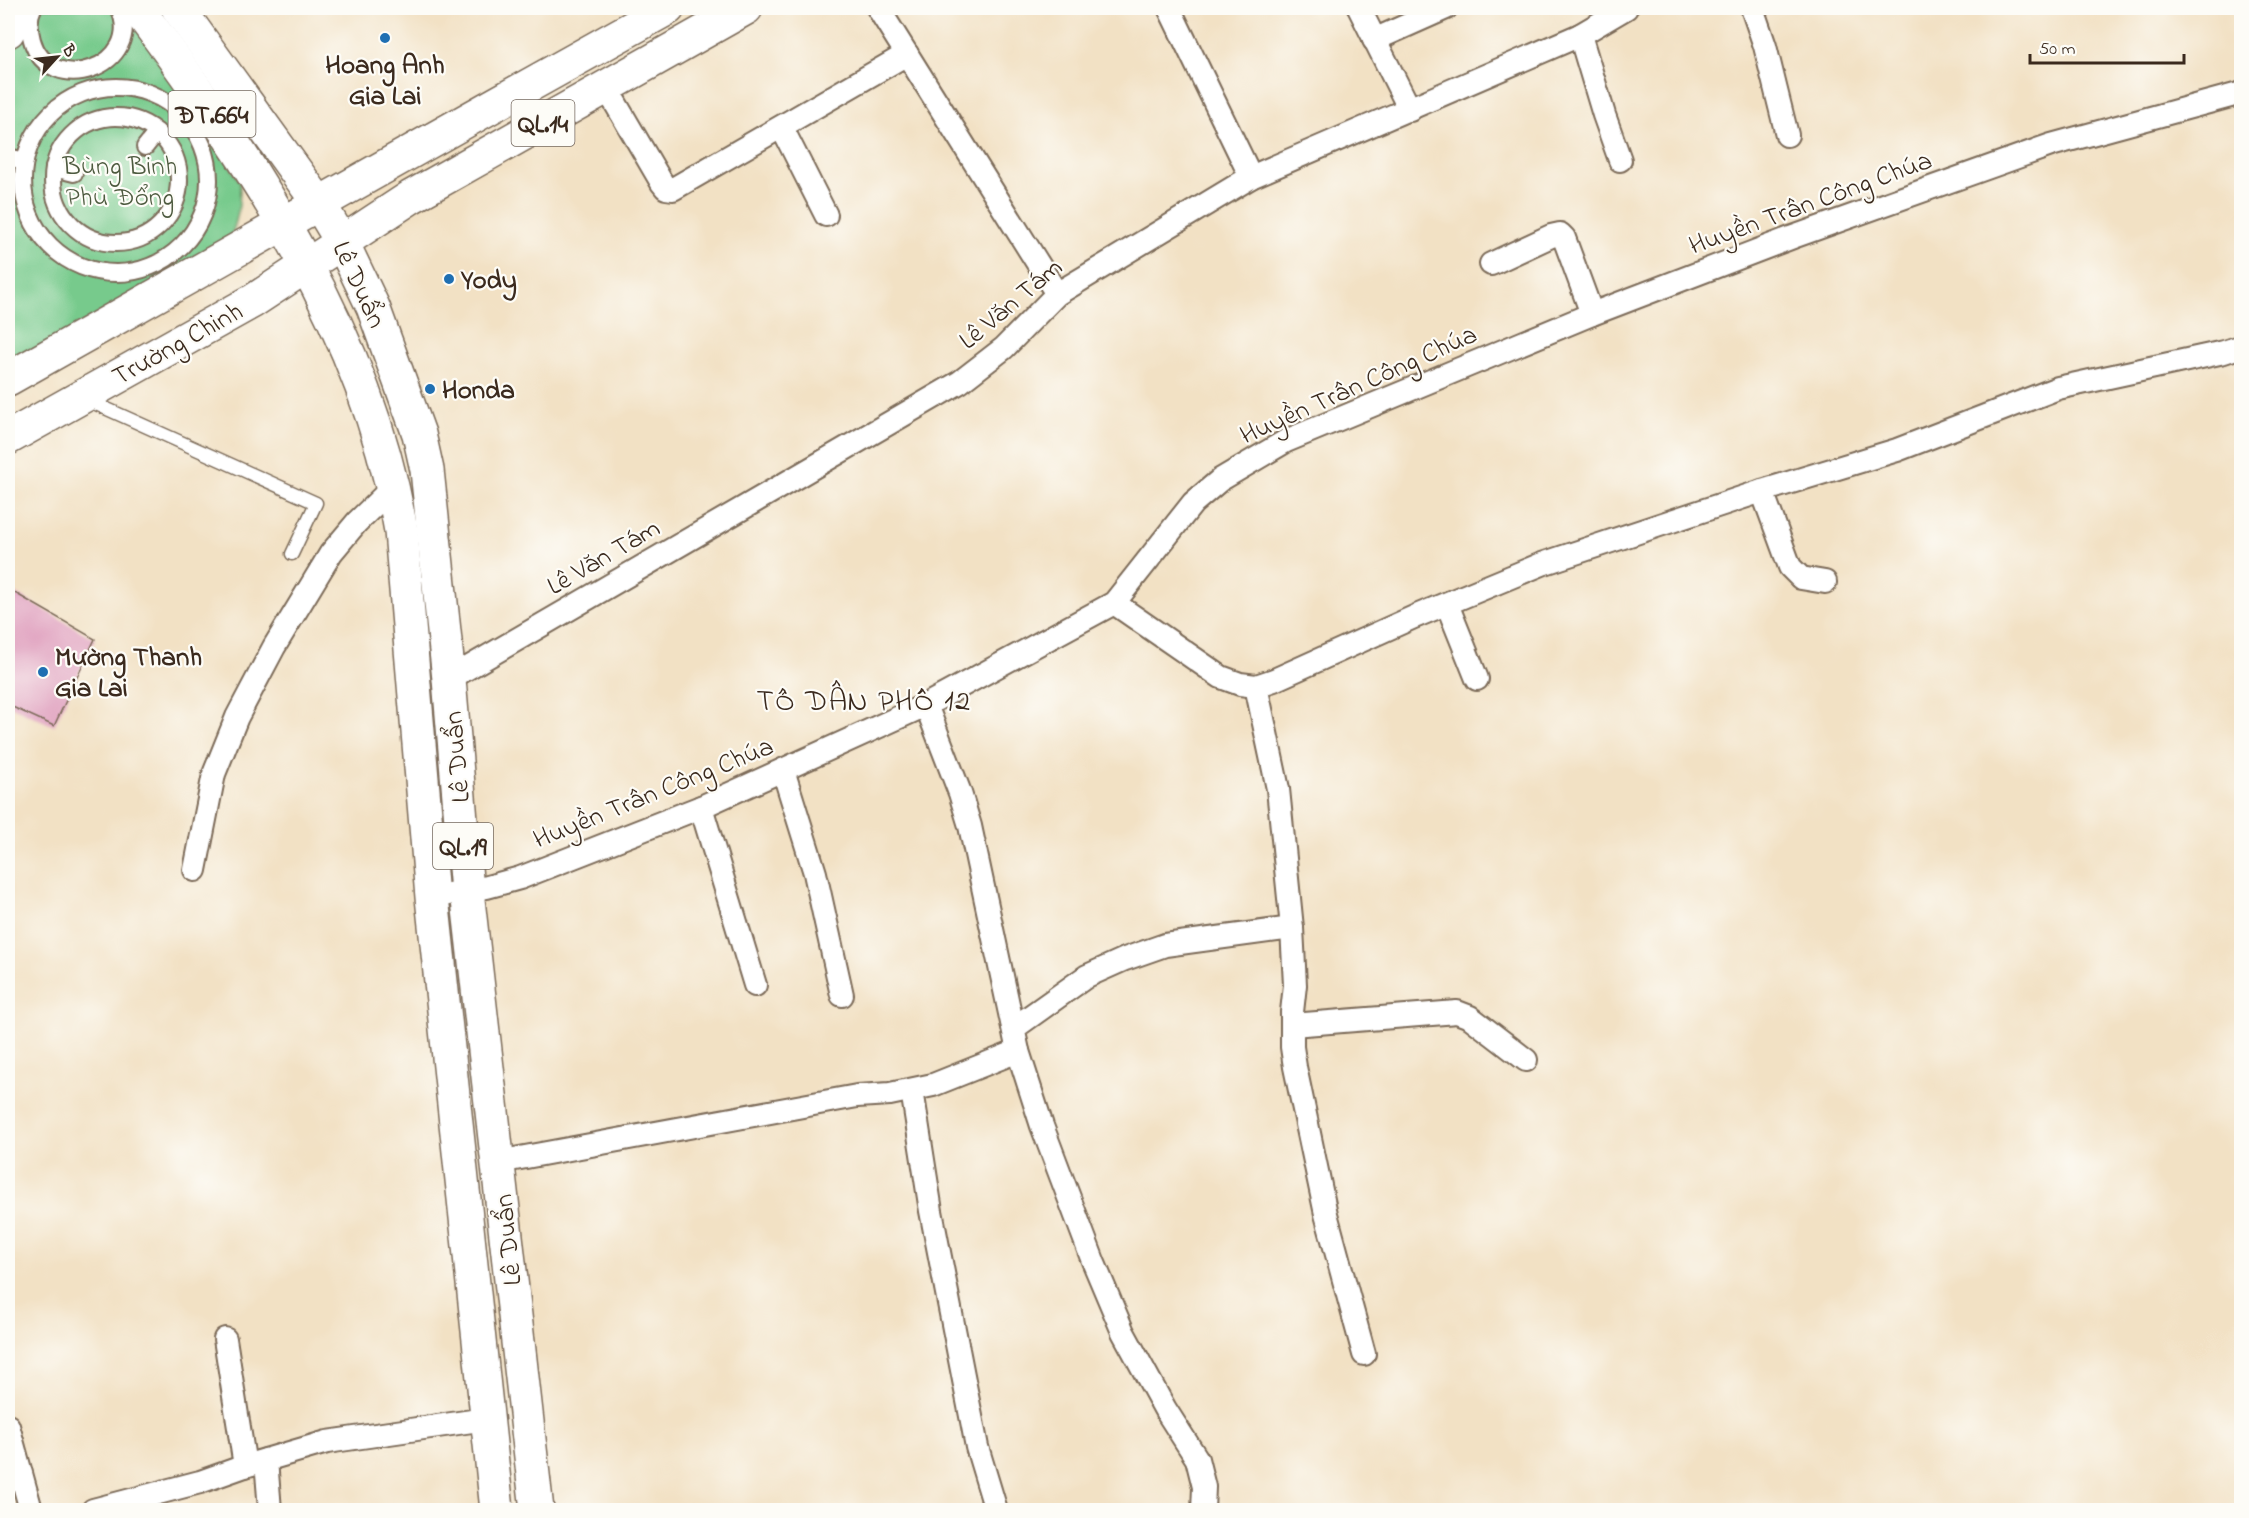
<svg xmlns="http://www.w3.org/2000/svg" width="2249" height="1518" font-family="'Indie Flower',sans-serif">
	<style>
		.green { fill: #77ca8c; stroke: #597a55; stroke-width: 1.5 }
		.building { fill: #e1a4c1 }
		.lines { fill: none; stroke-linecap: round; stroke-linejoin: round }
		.service-casing { stroke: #7b6a58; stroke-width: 15 }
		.pedestrian-casing { stroke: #7b6a58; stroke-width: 20 }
		.minor-casing { stroke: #7b6a58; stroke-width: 26 }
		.primary-casing { stroke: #7b6a58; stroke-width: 36 }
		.service { stroke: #fff; stroke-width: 12 }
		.pedestrian { stroke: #fff; stroke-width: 16 }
		.minor { stroke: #fff; stroke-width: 22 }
		.primary { stroke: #fff; stroke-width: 33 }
		.poi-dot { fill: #1f6fb2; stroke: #fdfcf7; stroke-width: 2 }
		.labels { text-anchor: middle; stroke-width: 4.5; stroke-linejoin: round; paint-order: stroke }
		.shield { fill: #fdfcf7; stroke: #75695f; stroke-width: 1.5 }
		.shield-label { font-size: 26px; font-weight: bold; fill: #3b2a1e }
		.poi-label { font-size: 27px; font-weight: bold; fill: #3b2a1e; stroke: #fdfcf7; text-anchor: start }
		.park-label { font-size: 27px; fill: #4d5a3f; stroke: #fdfcf7 }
		.street-label { font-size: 27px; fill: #3b2a1e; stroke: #fdfcf7 }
		.quarter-label { font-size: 30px; letter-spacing: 1.5px; fill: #3b2a1e; stroke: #fdfcf7 }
	</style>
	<rect width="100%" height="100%" fill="#fdfcf7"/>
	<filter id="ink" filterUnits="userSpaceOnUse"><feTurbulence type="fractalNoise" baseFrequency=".0167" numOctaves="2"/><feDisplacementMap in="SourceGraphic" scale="12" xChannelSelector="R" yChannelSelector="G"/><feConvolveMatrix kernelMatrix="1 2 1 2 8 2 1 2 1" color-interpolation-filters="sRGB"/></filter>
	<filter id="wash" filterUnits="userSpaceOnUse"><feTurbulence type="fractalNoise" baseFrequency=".008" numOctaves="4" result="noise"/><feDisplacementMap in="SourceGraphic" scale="24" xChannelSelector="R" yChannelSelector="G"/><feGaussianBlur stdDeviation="1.35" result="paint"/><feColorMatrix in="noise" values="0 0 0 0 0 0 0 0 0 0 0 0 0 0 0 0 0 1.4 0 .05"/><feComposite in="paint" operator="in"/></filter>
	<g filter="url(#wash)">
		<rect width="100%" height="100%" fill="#f2e1c4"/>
		<path class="green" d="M20,8H133L240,182C240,204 238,223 228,242L8,373V87Z"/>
		<g id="blocks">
			<polygon class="building" points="8,589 95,639 54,726 8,705"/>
		</g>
	</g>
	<g filter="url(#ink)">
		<use href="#blocks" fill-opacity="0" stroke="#7b6a58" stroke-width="1.5"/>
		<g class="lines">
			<g class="service-casing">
				<polyline id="service" points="85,399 316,503 292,554"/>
			</g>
			<g class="pedestrian-casing">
				<g id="pedestrian">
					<path d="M33,8C28,18 29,29 32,40C49,100 146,66 119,8"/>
					<circle cx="116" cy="180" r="93"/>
					<circle cx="116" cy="180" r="63"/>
					<polyline points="145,147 157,132"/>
					<polyline points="8,157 25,161"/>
					<polyline points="54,168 74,173"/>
				</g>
			</g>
			<g class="minor-casing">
				<g id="minor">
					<polyline points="878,8 1057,294"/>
					<polyline points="1169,8 1251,177"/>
					<polyline points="1359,8 1410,110"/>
					<polyline points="1752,8 1765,46 1787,135"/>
					<polyline points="1580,35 1604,115 1620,160"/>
					<polyline points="1374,40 1446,8"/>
					<polyline points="606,87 662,183 666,188 673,189 907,54"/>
					<polyline points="782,128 826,215"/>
					<polyline points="1491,264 1551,236 1560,234 1564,238 1592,314"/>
					<polyline points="1762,491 1790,567 1801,578 1825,582"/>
					<polyline points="1114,603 1221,677 1240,684 1256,686 1274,680 1414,617 1542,564 1762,491 1897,450 2058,388 2224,352 2242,346"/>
					<polyline points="1447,604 1477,679"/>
					<polyline points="449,679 960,382 1004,348 1057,294 1251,177 1580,35 1626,8"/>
					<polyline points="1256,686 1278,789 1292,928 1295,985 1292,1012 1292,1047 1295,1067 1326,1214 1364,1354"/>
					<polyline points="926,705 960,793 970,826 1018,1051 1042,1126 1093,1261 1123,1332 1165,1409 1197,1459 1204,1487 1203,1510"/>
					<polyline points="783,770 815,873 842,995"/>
					<polyline points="701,807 755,985"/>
					<polyline points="195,870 214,774 237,717 274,647 331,553 357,522 393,487"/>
					<polyline points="432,897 487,887 520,878 701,807 926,705 1114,603 1193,503 1220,480 1286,441 1592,314 1793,237 2051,145 2242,93"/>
					<polyline points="1292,1025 1457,1012 1470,1017 1526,1060"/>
					<polyline points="1014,1028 1087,976 1125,959 1165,945 1292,928"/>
					<polyline points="912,1090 931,1211 977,1447 996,1510"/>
					<polyline points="498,1162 857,1096 890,1094 933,1085 1018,1051"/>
					<polyline points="225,1339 245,1466"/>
					<polyline points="8,1426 31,1510"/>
					<polyline points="266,1460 270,1510"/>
					<polyline points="93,1510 200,1482 245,1466 327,1442 486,1419"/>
				</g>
			</g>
			<g class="primary-casing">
				<g id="primary">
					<path d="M137,8C254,164 368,334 401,531L432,897L497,1510"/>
					<polyline points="178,8 318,202 342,242 373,307 419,434 427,470 449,679 467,891 537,1510"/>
					<polyline points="8,31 11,8"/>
					<path d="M8,379C228,256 447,130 668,8"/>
					<polyline points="8,438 253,301 411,197 746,8"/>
				</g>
			</g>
			<use href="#service" class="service"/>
			<use href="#pedestrian" class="pedestrian"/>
			<use href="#minor" class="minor"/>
			<use href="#primary" class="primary"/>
		</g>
	</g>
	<g class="poi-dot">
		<circle cx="385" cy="38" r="6"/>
		<circle cx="449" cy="279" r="6"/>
		<circle cx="430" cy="389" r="6"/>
		<circle cx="43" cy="672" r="6"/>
	</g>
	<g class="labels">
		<g class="shield">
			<rect x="168.5" y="91" width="87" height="46" rx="4.5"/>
			<rect x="511.5" y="100" width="63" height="46" rx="4.5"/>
			<rect x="433" y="823" width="60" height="46" rx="4.5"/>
		</g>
		<g class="shield-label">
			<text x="212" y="123">ĐT.664</text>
			<text x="543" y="132">QL.14</text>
			<text x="463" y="855">QL.19</text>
		</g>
		<g class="poi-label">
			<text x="385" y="73" text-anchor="middle">Hoang Anh<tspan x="385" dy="31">Gia Lai</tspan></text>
			<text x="461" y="288">Yody</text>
			<text x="442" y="398">Honda</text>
			<text x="55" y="665">Mường Thanh<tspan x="55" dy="31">Gia Lai</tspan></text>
		</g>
		<g class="park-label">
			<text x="120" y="174">Bùng Binh<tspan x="120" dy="31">Phù Đổng</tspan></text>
		</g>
		<g class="street-label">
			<text transform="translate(1810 202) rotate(-20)" y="9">Huyền Trân Công Chúa</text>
			<text transform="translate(360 284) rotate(65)" y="9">Lê Duẩn</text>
			<text transform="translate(1010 303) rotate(-40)" y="9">Lê Văn Tám</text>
			<text transform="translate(177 343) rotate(-29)" y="9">Trường Chinh</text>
			<text transform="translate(1358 384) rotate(-24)" y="9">Huyền Trân Công Chúa</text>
			<text transform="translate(603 556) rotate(-30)" y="9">Lê Văn Tám</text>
			<text transform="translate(456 757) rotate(-95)" y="9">Lê Duẩn</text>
			<text transform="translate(653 792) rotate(-22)" y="9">Huyền Trân Công Chúa</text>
			<text transform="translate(507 1240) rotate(-96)" y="9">Lê Duẩn</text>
		</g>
		<g class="quarter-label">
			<text x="864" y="710">TỔ DÂN PHỐ 12</text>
		</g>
	</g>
	<rect width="2249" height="1518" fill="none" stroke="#fdfcf7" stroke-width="30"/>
	<g transform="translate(57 57) rotate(63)" stroke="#fdfcf7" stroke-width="4.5" paint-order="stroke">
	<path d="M0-4.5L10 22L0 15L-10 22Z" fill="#3b2a1e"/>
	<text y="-9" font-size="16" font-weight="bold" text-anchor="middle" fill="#3b2a1e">B</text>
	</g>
	<path d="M2030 54v9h154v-9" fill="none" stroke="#3b2a1e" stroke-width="3"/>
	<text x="2039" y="54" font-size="18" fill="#3b2a1e" stroke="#fdfcf7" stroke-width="4.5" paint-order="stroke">50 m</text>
</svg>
